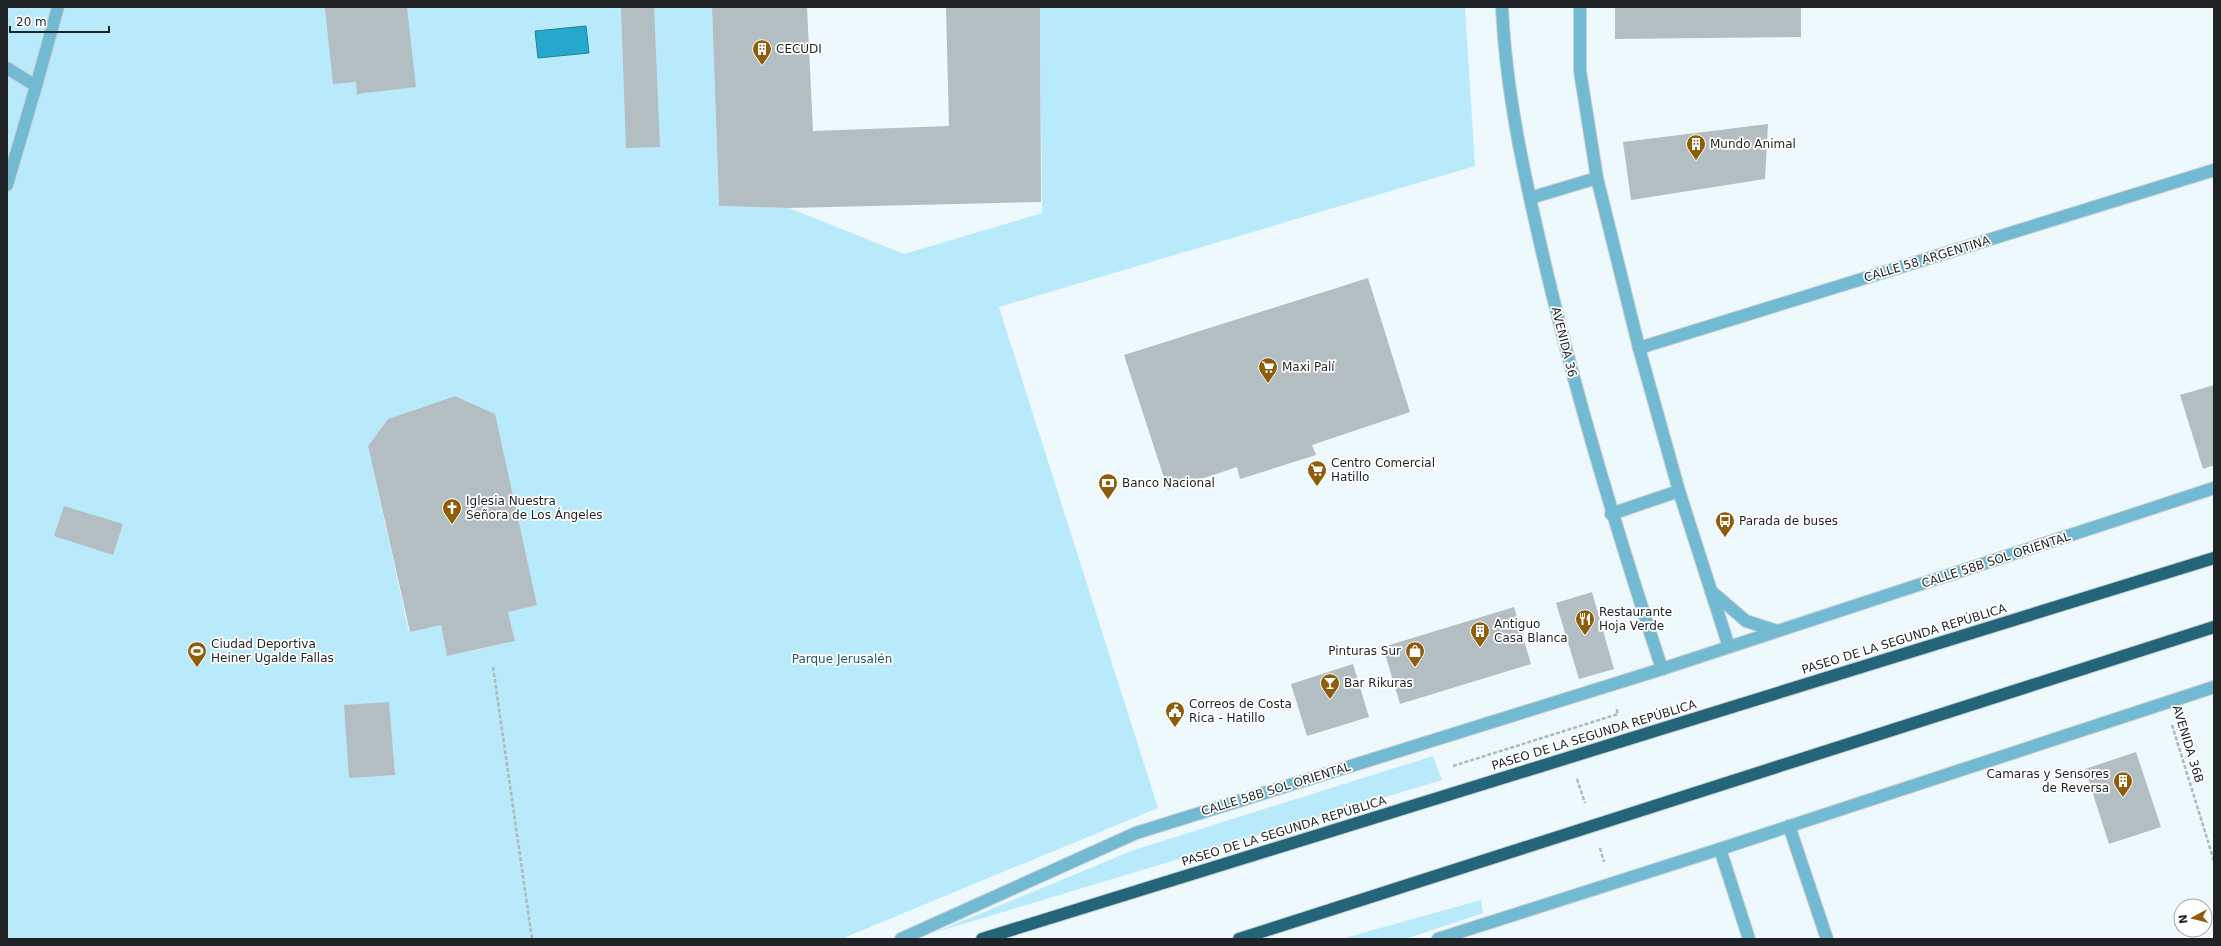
<svg xmlns="http://www.w3.org/2000/svg" width="2221" height="946" font-family="'DejaVu Sans',sans-serif">
	<style>
		.green { fill: #b9eafc; fill-rule: evenodd }
		.water { fill: #26a8cc; stroke: #24809a }
		.building { fill: #b3bec2 }
		.lines { fill: none; stroke-linecap: round; stroke-linejoin: round }
		.minor-casing { stroke: #c8d2d6; stroke-width: 14 }
		.highway-casing { stroke: #c8d2d6; stroke-width: 14 }
		.path { stroke: #afb8bc; stroke-width: 2.5; stroke-dasharray: 4 2; stroke-linecap: butt }
		.minor { stroke: #72b9d2; stroke-width: 12 }
		.highway { stroke: #256579; stroke-width: 12 }
		.labels { text-anchor: middle; stroke-width: 3.5; stroke-linejoin: round; paint-order: stroke }
		.poi-label { font-size: 12px; fill: #1f2325; stroke: #fff; text-anchor: start }
		.street-label { font-size: 12px; fill: #1f2325; stroke: #fff }
		.park-label { font-size: 12px; fill: #265767; stroke: #fff }
	</style>
	<rect width="100%" height="100%" fill="#edf9fd"/>
	<g class="green">
		<path d="M7,7H712L719,206L789,208L904,254L1042,213L1040,7H1465L1475,166L999,307L1158,808L841,939H7ZM455,396L495,414L508,612L515,641L448,656L441,625L409,632L368,446L388,419Z"/>
		<polygon points="1433,756 1442,780 933,933 1134,850"/>
		<polygon points="1481,900 1483,913 1405,939 1341,939"/>
	</g>
	<polygon class="water" points="586,26 589,53 538,58 535,31"/>
	<g class="building">
		<polygon points="337,7 407,7 416,87 357,94 356,82 333,84 325,8"/>
		<polygon points="621,7 654,7 660,147 626,148"/>
		<polygon points="712,7 807,7 813,131 949,126 946,7 1040,7 1041,202 789,208 719,206"/>
		<polygon points="1615,7 1801,7 1801,37 1615,39"/>
		<polygon points="1768,124 1765,179 1631,200 1623,142"/>
		<polygon points="1368,278 1410,412 1312,445 1316,455 1240,479 1237,467 1168,490 1124,355"/>
		<polygon points="2214,385 2214,465 2203,469 2180,395"/>
		<polygon points="455,396 495,414 537,605 508,612 515,641 447,656 441,625 410,632 368,446 388,419"/>
		<polygon points="64,506 123,524 113,555 54,536"/>
		<polygon points="1592,592 1614,669 1579,679 1556,603"/>
		<polygon points="1514,607 1531,664 1400,704 1383,647"/>
		<polygon points="1353,664 1369,717 1307,736 1291,684"/>
		<polygon points="389,702 395,775 349,778 344,705"/>
		<polygon points="2136,752 2161,827 2109,844 2085,769"/>
	</g>
	<g class="lines">
		<g class="minor-casing">
			<g id="minor">
				<path d="M1502,7C1506,94 1525,179 1545,264C1577,401 1618,535 1662,669"/>
				<polyline points="1580,7 1580,71 1597,178 1639,348 1679,491 1729,647"/>
				<polyline points="7,68 36,86 7,185"/>
				<polyline points="36,86 58,7"/>
				<polyline points="1530,198 1597,178"/>
				<polyline points="1639,348 2214,170"/>
				<polyline points="1611,514 1679,491"/>
				<polyline points="1711,591 1746,621 1777,631"/>
				<polyline points="1789,826 1827,939"/>
				<polyline points="1720,849 1749,939"/>
				<polyline points="901,939 1136,833 1662,669 2214,488"/>
				<polyline points="1438,939 1720,849 2214,687"/>
			</g>
		</g>
		<g class="highway-casing">
			<g id="highway">
				<polyline points="982,939 2214,558"/>
				<polyline points="1239,939 2214,627"/>
			</g>
		</g>
		<g class="path">
			<polyline points="493,667 532,939"/>
			<polyline points="2172,725 2214,861"/>
			<polyline points="1453,766 1618,714 1616,707"/>
			<polyline points="1577,779 1585,803"/>
			<polyline points="1600,848 1604,862"/>
		</g>
		<use href="#minor" class="minor"/>
		<use href="#highway" class="highway"/>
	</g>
	<defs>
		<g id="building-pin" transform="scale(1)"><path d="M0 17L-7.5 6A9.5 9.5 0 1 1 7.5 6Z" fill="#8f5d0a" stroke="#fff"/><path d="M-4-6H4V6H1V3H-1V6H-4ZM-2.5-4.3h1.7v1.8h-1.7ZM.8-4.3h1.7v1.8H.8ZM-2.5-1h1.7V.8h-1.7ZM.8-1h1.7V.8H.8Z" fill="#fff"/></g>
		<g id="supermarket-pin" transform="scale(1)"><path d="M0 17L-7.5 6A9.5 9.5 0 1 1 7.5 6Z" fill="#8f5d0a" stroke="#fff"/><path d="M-6-5.5h2.5l.6 2H6L4.5 2H-2.5L-4.4-4H-6ZM-1.5 3.2a1.3 1.3 0 1 0 .1 0ZM3 3.2a1.3 1.3 0 1 0 .1 0Z" fill="#fff"/></g>
		<g id="bank-pin" transform="scale(1)"><path d="M0 17L-7.5 6A9.5 9.5 0 1 1 7.5 6Z" fill="#8f5d0a" stroke="#fff"/><path d="M-6-4H6V4H-6ZM0-2.3a2.3 2.3 0 1 0 0 4.6a2.3 2.3 0 1 0 0-4.6Z" fill="#fff"/></g>
		<g id="church-pin" transform="scale(1)"><path d="M0 17L-7.5 6A9.5 9.5 0 1 1 7.5 6Z" fill="#8f5d0a" stroke="#fff"/><path d="M-1.2-6h2.4v3.5h3.3v2.4h-3.3V6h-2.4V-.1h-3.3v-2.4h3.3Z" fill="#fff"/></g>
		<g id="bus-pin" transform="scale(1)"><path d="M0 17L-7.5 6A9.5 9.5 0 1 1 7.5 6Z" fill="#8f5d0a" stroke="#fff"/><path d="M-5-6H5V4H4V6H2V4H-2V6H-4V4H-5ZM-3.5-4V0h7V-4ZM-3.5 1.2v1.5H-2V1.2ZM2 1.2v1.5H3.5V1.2Z" fill="#fff"/></g>
		<g id="restaurant-pin" transform="scale(1)"><path d="M0 17L-7.5 6A9.5 9.5 0 1 1 7.5 6Z" fill="#8f5d0a" stroke="#fff"/><path d="M-5-6h1v4h1v-4h1v4h1v-4h1v5L-1.5 .5V6h-2V.5L-5-1ZM5-6V6H3V1.5H1.5Q1.5-4 5-6Z" fill="#fff"/></g>
		<g id="stadium-pin" transform="scale(1)"><path d="M0 17L-7.5 6A9.5 9.5 0 1 1 7.5 6Z" fill="#8f5d0a" stroke="#fff"/><path d="M0-5a6.5 5 0 1 0 0 10a6.5 5 0 1 0 0-10ZM-3.5-1.8h7v3.6h-7Z" fill="#fff"/></g>
		<g id="shop-pin" transform="scale(1)"><path d="M0 17L-7.5 6A9.5 9.5 0 1 1 7.5 6Z" fill="#8f5d0a" stroke="#fff"/><path d="M-5-2.5h2.3a2.7 3.5 0 0 1 5.4 0H5L5.5 6h-11ZM-1.5-2.5h3a1.5 2.3 0 0 0-3 0Z" fill="#fff"/></g>
		<g id="bar-pin" transform="scale(1)"><path d="M0 17L-7.5 6A9.5 9.5 0 1 1 7.5 6Z" fill="#8f5d0a" stroke="#fff"/><path d="M-6-5H6L.8 .8V4.5H3.5V6h-7V4.5H-.8V.8Z" fill="#fff"/></g>
		<g id="civic-pin" transform="scale(1)"><path d="M0 17L-7.5 6A9.5 9.5 0 1 1 7.5 6Z" fill="#8f5d0a" stroke="#fff"/><path d="M-.6-6.5H3V-4.5H.6V-3L4-1V1h2V6H-6V1h2V-1L-.6-3ZM-1.2 2.5V6h2.4V2.5Z" fill="#fff"/></g>
	</defs>
	<g fill-rule="evenodd">
		<use href="#building-pin" x="762" y="49"/>
		<use href="#building-pin" x="1696" y="144"/>
		<use href="#supermarket-pin" x="1268" y="367"/>
		<use href="#supermarket-pin" x="1317" y="470"/>
		<use href="#bank-pin" x="1108" y="483"/>
		<use href="#church-pin" x="452" y="508"/>
		<use href="#bus-pin" x="1725" y="521"/>
		<use href="#restaurant-pin" x="1585" y="619"/>
		<use href="#building-pin" x="1480" y="631"/>
		<use href="#stadium-pin" x="197" y="651"/>
		<use href="#shop-pin" x="1415" y="651"/>
		<use href="#bar-pin" x="1330" y="683"/>
		<use href="#civic-pin" x="1175" y="711"/>
		<use href="#building-pin" x="2123" y="781"/>
	</g>
	<g class="labels">
		<g class="poi-label">
			<text x="776" y="53">CECUDI</text>
			<text x="1710" y="148">Mundo Animal</text>
			<text x="1282" y="371">Maxi Palí</text>
			<text x="1331" y="467">Centro Comercial<tspan x="1331" dy="14">Hatillo</tspan></text>
			<text x="1122" y="487">Banco Nacional</text>
			<text x="466" y="505">Iglesia Nuestra<tspan x="466" dy="14">Señora de Los Ángeles</tspan></text>
			<text x="1739" y="525">Parada de buses</text>
			<text x="1599" y="616">Restaurante<tspan x="1599" dy="14">Hoja Verde</tspan></text>
			<text x="1494" y="628">Antiguo<tspan x="1494" dy="14">Casa Blanca</tspan></text>
			<text x="211" y="648">Ciudad Deportiva<tspan x="211" dy="14">Heiner Ugalde Fallas</tspan></text>
			<text x="1401" y="655" text-anchor="end">Pinturas Sur</text>
			<text x="1344" y="687">Bar Rikuras</text>
			<text x="1189" y="708">Correos de Costa<tspan x="1189" dy="14">Rica - Hatillo</tspan></text>
			<text x="2109" y="778" text-anchor="end">Camaras y Sensores<tspan x="2109" dy="14">de Reversa</tspan></text>
		</g>
		<g class="street-label">
			<text transform="translate(1927 259) rotate(-17)" y="4">CALLE 58 ARGENTINA</text>
			<text transform="translate(1564 342) rotate(76)" y="4">AVENIDA 36</text>
			<text transform="translate(1996 560) rotate(-18)" y="4">CALLE 58B SOL ORIENTAL</text>
			<text transform="translate(1904 639) rotate(-17)" y="4">PASEO DE LA SEGUNDA REPÚBLICA</text>
			<text transform="translate(1594 735) rotate(-17)" y="4">PASEO DE LA SEGUNDA REPÚBLICA</text>
			<text transform="translate(2188 744) rotate(73)" y="4">AVENIDA 36B</text>
			<text transform="translate(1276 789) rotate(-17)" y="4">CALLE 58B SOL ORIENTAL</text>
			<text transform="translate(1284 831) rotate(-17)" y="4">PASEO DE LA SEGUNDA REPÚBLICA</text>
		</g>
		<g class="park-label">
			<text x="842" y="663">Parque Jerusalén</text>
		</g>
	</g>
	<rect width="2221" height="946" fill="none" stroke="#1f2325" stroke-width="16"/>
	<g transform="translate(2193 918) rotate(263)"><circle r="19" fill="#ffffff" stroke="#a5a7a8"/>
	<path d="M0-3L7 15L0 10L-7 15Z" fill="#8f5d0a"/>
	<text y="-6" font-size="11" font-weight="bold" text-anchor="middle" fill="#1f2325">N</text>
	</g>
	<path d="M10 26v6h99v-6" fill="none" stroke="#1f2325" stroke-width="2"/>
	<text x="16" y="26" font-size="12" fill="#1f2325" stroke="#ffffff" stroke-width="3" paint-order="stroke">20 m</text>
</svg>
